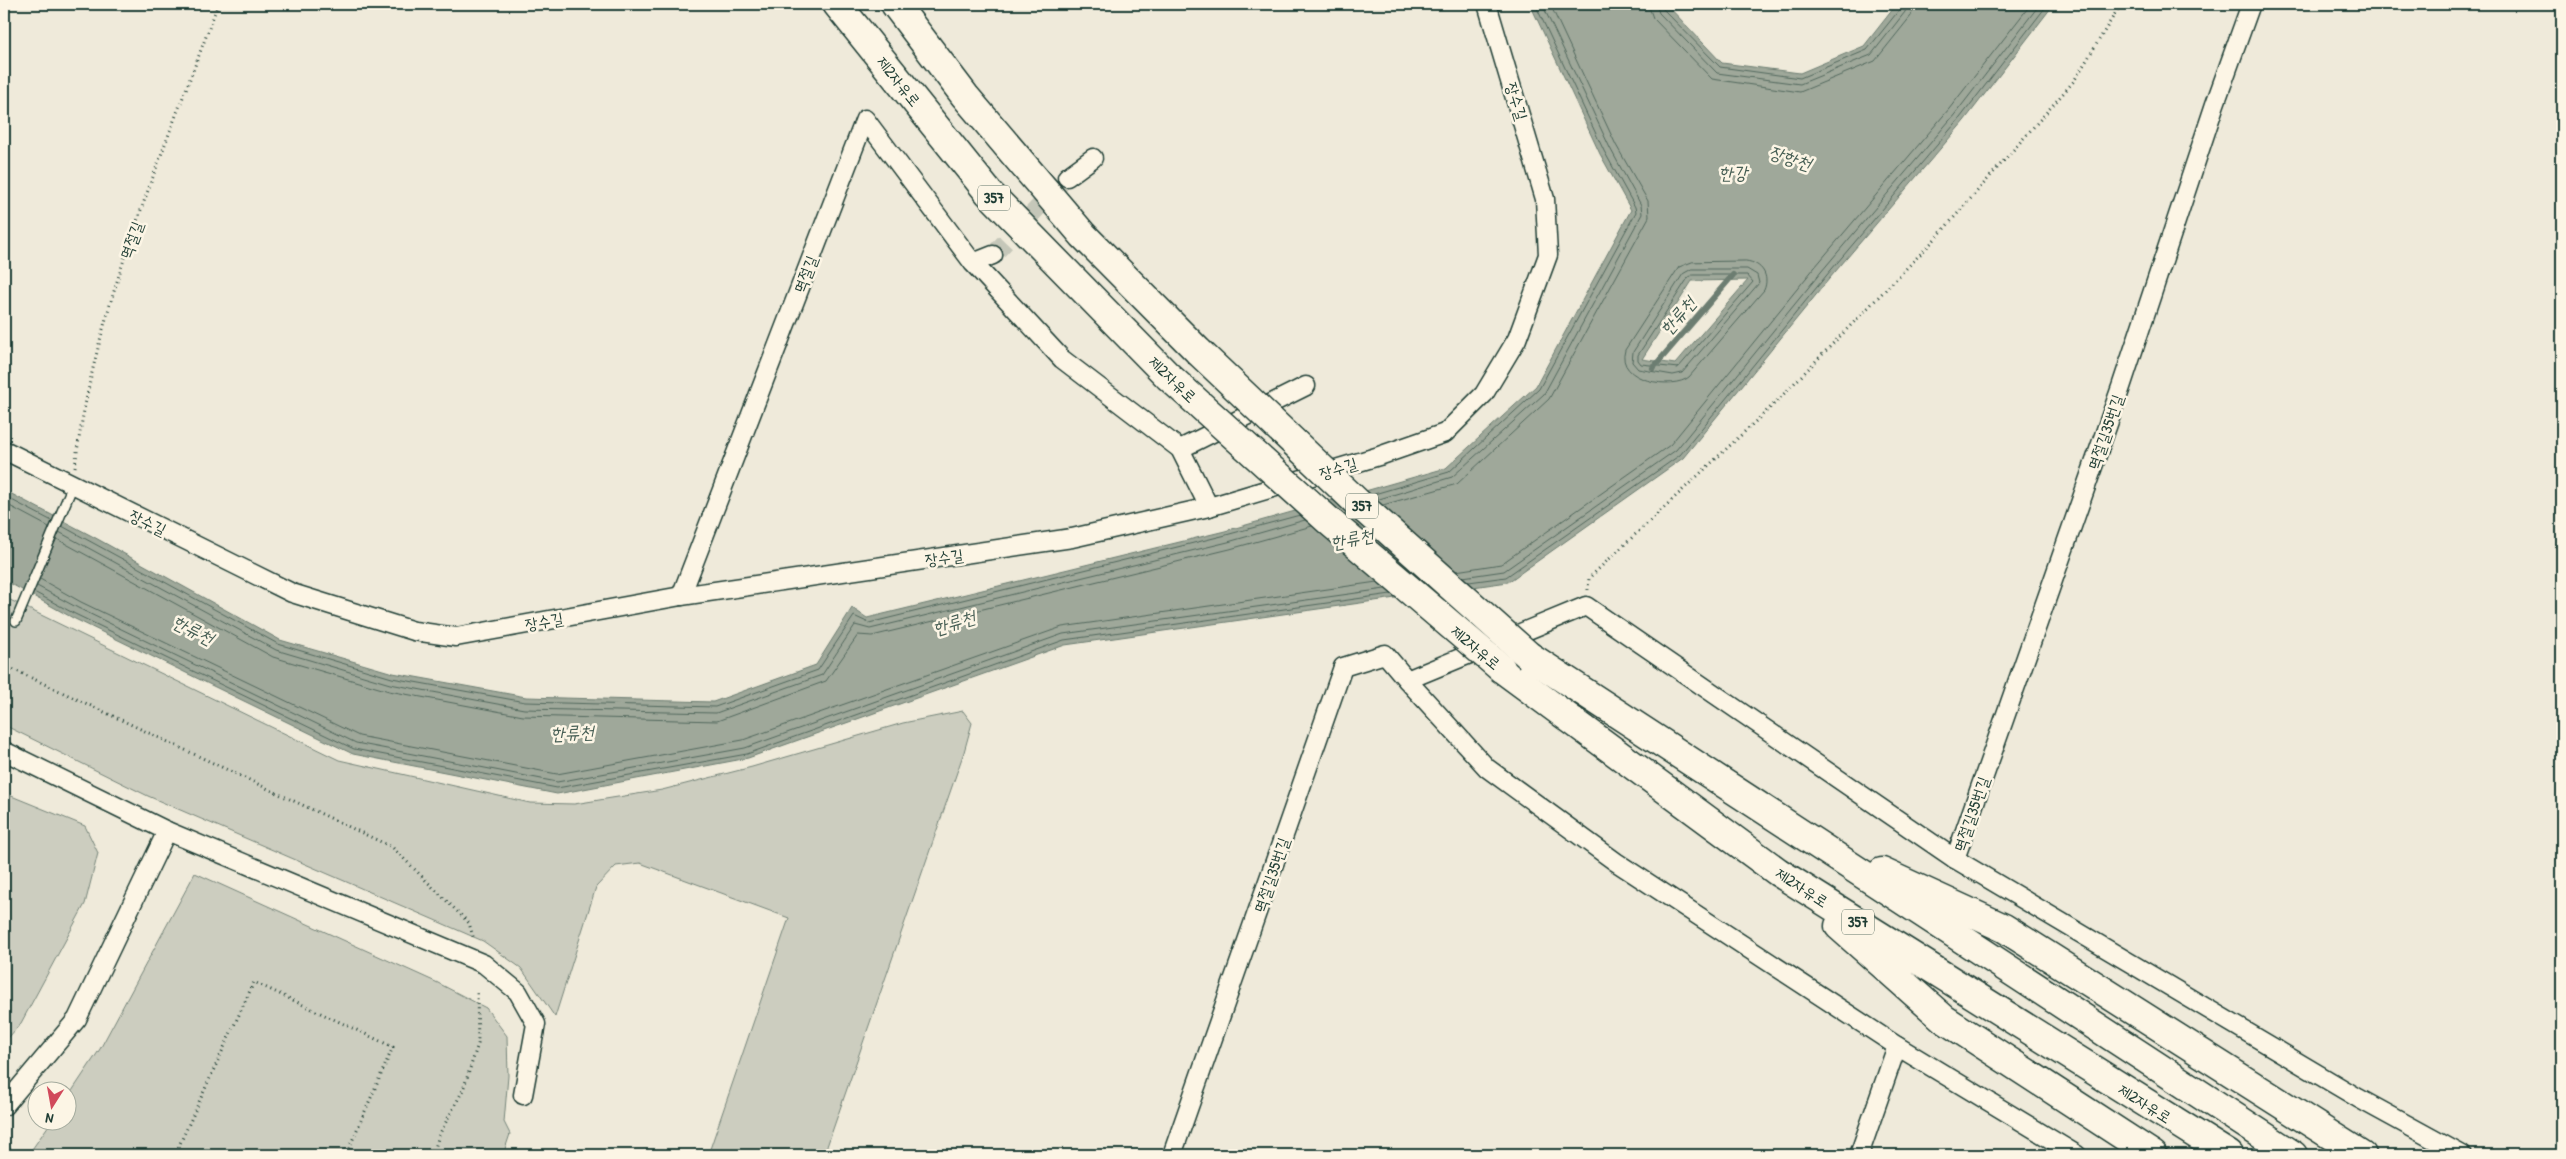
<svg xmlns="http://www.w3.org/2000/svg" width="2566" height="1159" font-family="'Patrick Hand','Poor Story',sans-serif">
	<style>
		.green { fill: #cccdbf; stroke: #76857a }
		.water { fill: #9fa89a; stroke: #6c7d71; fill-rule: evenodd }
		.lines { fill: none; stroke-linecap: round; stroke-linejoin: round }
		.shore { stroke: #52685d; stroke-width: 1 }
		.stream { stroke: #6c7d71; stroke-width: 6 }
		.minor-tunnel { stroke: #c5c7b9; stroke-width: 18; stroke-dasharray: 18 9; stroke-linecap: butt }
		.service-casing { stroke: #1f3d34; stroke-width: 12 }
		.minor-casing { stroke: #1f3d34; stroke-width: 21 }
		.trunk-casing { stroke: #1f3d34; stroke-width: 31 }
		.path { stroke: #1f3d34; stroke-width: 3; stroke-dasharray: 1 4; stroke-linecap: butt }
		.service { stroke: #fcf5e5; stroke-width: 9 }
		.minor { stroke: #fcf5e5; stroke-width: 18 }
		.trunk { stroke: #fcf5e5; stroke-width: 28 }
		.trunk-bridge-casing { stroke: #1f3d34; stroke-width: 31; stroke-linecap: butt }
		.trunk-bridge { stroke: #fcf5e5; stroke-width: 28 }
		.labels { text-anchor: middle; stroke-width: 5; stroke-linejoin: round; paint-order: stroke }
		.shield { fill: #fcf5e5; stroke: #617469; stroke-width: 1 }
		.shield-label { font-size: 15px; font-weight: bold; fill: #1f3d34 }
		.street-label { font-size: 16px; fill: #1f3d34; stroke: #fcf5e5 }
		.water-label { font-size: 18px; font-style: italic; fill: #455d53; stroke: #fcf5e5 }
	</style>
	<rect width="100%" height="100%" fill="#efeada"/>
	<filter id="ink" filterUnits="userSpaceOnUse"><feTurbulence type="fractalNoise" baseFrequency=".02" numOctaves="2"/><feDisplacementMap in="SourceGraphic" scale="10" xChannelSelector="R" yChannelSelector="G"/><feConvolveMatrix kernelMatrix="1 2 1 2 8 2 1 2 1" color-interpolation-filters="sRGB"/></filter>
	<g filter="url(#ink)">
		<g class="green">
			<polygon points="4,597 339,760 530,803 574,804 662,790 752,767 903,723 963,711 972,723 964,752 824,1155 708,1155 789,918 640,863 616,866 596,887 555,1017 521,968 483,941 148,796 4,725"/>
			<polygon points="4,793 85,826 98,853 85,904 21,1023 4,1043"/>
			<polygon points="195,873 438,983 486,1008 507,1036 508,1076 504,1122 510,1134 503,1155 28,1155 51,1122 68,1122 68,1097 100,1049"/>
		</g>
		<path class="water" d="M1530,4H1666L1722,63L1800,73L1864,46L1897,4H2054L1964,121L1829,279L1683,458L1508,582L1065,645L748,758L557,794L353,754L73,618L4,580V490L92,536L280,640L393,673L526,697L713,702L816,665L852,608L867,618L1225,531L1446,468L1536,386L1631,210L1600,154ZM1748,280L1675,364L1642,359L1692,281Z"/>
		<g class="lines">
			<g class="shore">
				<polyline points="1648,4 1653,18 1712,79 1800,92 1875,61 1911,16 1914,4"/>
				<polyline points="1656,4 1659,13 1717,73 1800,84 1871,55 1905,12 1907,4"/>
				<polyline points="1662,4 1663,9 1720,67 1800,78 1867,50 1900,9 1901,4"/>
				<path d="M1746,261C1762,263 1770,276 1764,290L1689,377C1674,390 1615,382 1625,350L1679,267L1692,262Z"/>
				<polygon points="1692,269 1747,269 1757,275 1759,283 1682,373 1673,375 1638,369 1632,362 1633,352 1683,274"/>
				<polygon points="1693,275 1747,275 1753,282 1678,368 1641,364 1638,360 1638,355 1688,278"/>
				<polyline points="1371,495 1449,472 1539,389 1636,212 1635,207 1604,151 1535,4"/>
				<polyline points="4,496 52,521"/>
				<polyline points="1376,500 1452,477 1544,394 1642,214 1641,205 1610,148 1542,4"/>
				<polyline points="4,503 49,527"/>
				<polyline points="1383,505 1457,484 1549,399 1649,217 1648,201 1616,145 1550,4"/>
				<polyline points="62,526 278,644 392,678 525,702 715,707 818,670 854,616 869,623 1226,535 1300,515"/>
				<polyline points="59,532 276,650 390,684 524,709 716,713 822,675 855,625 870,629 1228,542 1305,520"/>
				<polyline points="57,539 273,657 389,691 523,716 717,721 826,681 858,635 872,636 1230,549 1312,526"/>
				<polyline points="1456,571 1501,564 1670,445 1815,267 1949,109 2031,4"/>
				<polyline points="1463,577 1504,571 1676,450 1821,272 1955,114 2040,4"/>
				<polyline points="40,579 81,602 359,736 557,774 743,740 1062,627 1377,582"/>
				<polyline points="1469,582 1506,577 1680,455 1826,276 1960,118 2048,4"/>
				<polyline points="37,586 78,608 356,743 557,782 745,748 1063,634 1385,589"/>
				<polyline points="34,592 75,614 354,749 557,788 747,754 1064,640 1391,594"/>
			</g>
			<polyline class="stream" points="1653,368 1733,275"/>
			<polyline class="minor-tunnel" points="993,255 1067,177"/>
			<g class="service-casing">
				<polyline id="service" points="16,621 73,485"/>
			</g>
			<g class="minor-casing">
				<g id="minor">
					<polyline points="1067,177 1093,158"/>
					<polyline points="973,263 993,255"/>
					<polyline points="1180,449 1306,386"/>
					<polyline points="4,450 292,593 414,631 456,637 681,596 1072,538 1209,507 1379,456 1445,433 1484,394 1517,339 1548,255 1545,199 1487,4"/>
					<polyline points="681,596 865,119 973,263 1062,359 1180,449 1209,507"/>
					<polyline points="4,751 167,831 484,964 518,992 536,1024 523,1095"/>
					<polyline points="1955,859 2121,387 2215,104 2251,4"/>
					<polyline points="4,1106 77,1019 167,831"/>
					<polyline points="1172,1155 1343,667 1385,654 1407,680"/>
					<polyline points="1859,1155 1897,1046"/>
					<polyline points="2077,1155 1897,1046 1616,862 1487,768 1407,680 1586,606 1955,859 2358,1098 2462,1155"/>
				</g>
			</g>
			<g class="trunk-casing">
				<g id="trunk">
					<polyline points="837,4 989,193 1168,376"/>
					<polyline points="895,4 965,96 1083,235 1199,352"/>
					<polyline points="1529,656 2293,1155"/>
					<polyline points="1501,668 1778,872 2229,1155"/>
					<polyline points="1882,872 2004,928 2362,1155"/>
					<polyline points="1839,926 1944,1019 2153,1155"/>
				</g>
			</g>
			<g class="path">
				<path d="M75,467C95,306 163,155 218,4"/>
				<polyline points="1588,590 1589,578 1772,406 1936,238 2074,81 2121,4"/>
				<polyline points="4,665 392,847 469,923 474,940"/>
				<polyline points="10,1149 15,1155"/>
				<polyline points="188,1155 177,1150 254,982 393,1047 346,1155"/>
				<polyline points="433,1155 439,1135 463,1090 478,1044 477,991"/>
			</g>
			<use href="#service" class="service"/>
			<use href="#minor" class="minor"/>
			<use href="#trunk" class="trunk"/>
			<g class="trunk-bridge-casing">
				<g id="trunk-bridge">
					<polyline points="1199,352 1360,505 1529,656"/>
					<polyline points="1168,376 1330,522 1501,668"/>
				</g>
			</g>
			<use href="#trunk-bridge" class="trunk-bridge"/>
		</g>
	</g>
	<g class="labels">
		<g class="shield">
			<rect x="978" y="185.5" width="32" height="25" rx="4"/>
			<rect x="1346" y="493.5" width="32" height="25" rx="4"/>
			<rect x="1842" y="909.5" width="32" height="25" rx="4"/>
		</g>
		<g class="shield-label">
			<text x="994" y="203">357</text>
			<text x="1362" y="511">357</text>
			<text x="1858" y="927">357</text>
		</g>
		<g class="street-label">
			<text transform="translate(899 81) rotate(51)" y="6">제2자유로</text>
			<text transform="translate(1517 101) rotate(73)" y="6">장수길</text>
			<text transform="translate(131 240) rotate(-70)" y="6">멱절길</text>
			<text transform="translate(805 274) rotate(-69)" y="6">멱절길</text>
			<text transform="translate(1173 379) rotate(44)" y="6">제2자유로</text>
			<text transform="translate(2105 432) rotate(-71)" y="6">멱절길35번길</text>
			<text transform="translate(1338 468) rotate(-17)" y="6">장수길</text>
			<text transform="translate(148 522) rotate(26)" y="6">장수길</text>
			<text transform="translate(944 557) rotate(-8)" y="6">장수길</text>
			<text transform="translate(544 621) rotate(-10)" y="6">장수길</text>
			<text transform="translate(1476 647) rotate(40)" y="6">제2자유로</text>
			<text transform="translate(1971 814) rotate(-71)" y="6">멱절길35번길</text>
			<text transform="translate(1271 875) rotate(-71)" y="6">멱절길35번길</text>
			<text transform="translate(1802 887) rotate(33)" y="6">제2자유로</text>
			<text transform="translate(2145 1103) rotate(32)" y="6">제2자유로</text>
		</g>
		<g class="water-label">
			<text transform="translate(1790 158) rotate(18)" y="6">장항천</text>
			<text x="1733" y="179">한강</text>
			<text transform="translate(1678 316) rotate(-49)" y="6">한류천</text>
			<text transform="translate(1352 539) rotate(-11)" y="6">한류천</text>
			<text transform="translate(954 623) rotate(-17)" y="6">한류천</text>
			<text transform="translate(193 630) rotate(27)" y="6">한류천</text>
			<text transform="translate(572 733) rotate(-2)" y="6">한류천</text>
		</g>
	</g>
	<rect width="2566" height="1159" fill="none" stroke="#fcf5e5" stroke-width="20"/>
	<rect x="10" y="10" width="2546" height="1139" fill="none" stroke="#1f3d34" stroke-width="2" filter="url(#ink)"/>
	<g transform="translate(52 1106) rotate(191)"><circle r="24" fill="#fcf5e5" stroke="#a4ab9e"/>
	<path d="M0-4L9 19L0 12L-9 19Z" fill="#d1495b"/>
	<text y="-8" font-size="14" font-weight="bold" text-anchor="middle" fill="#1f3d34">N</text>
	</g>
</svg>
